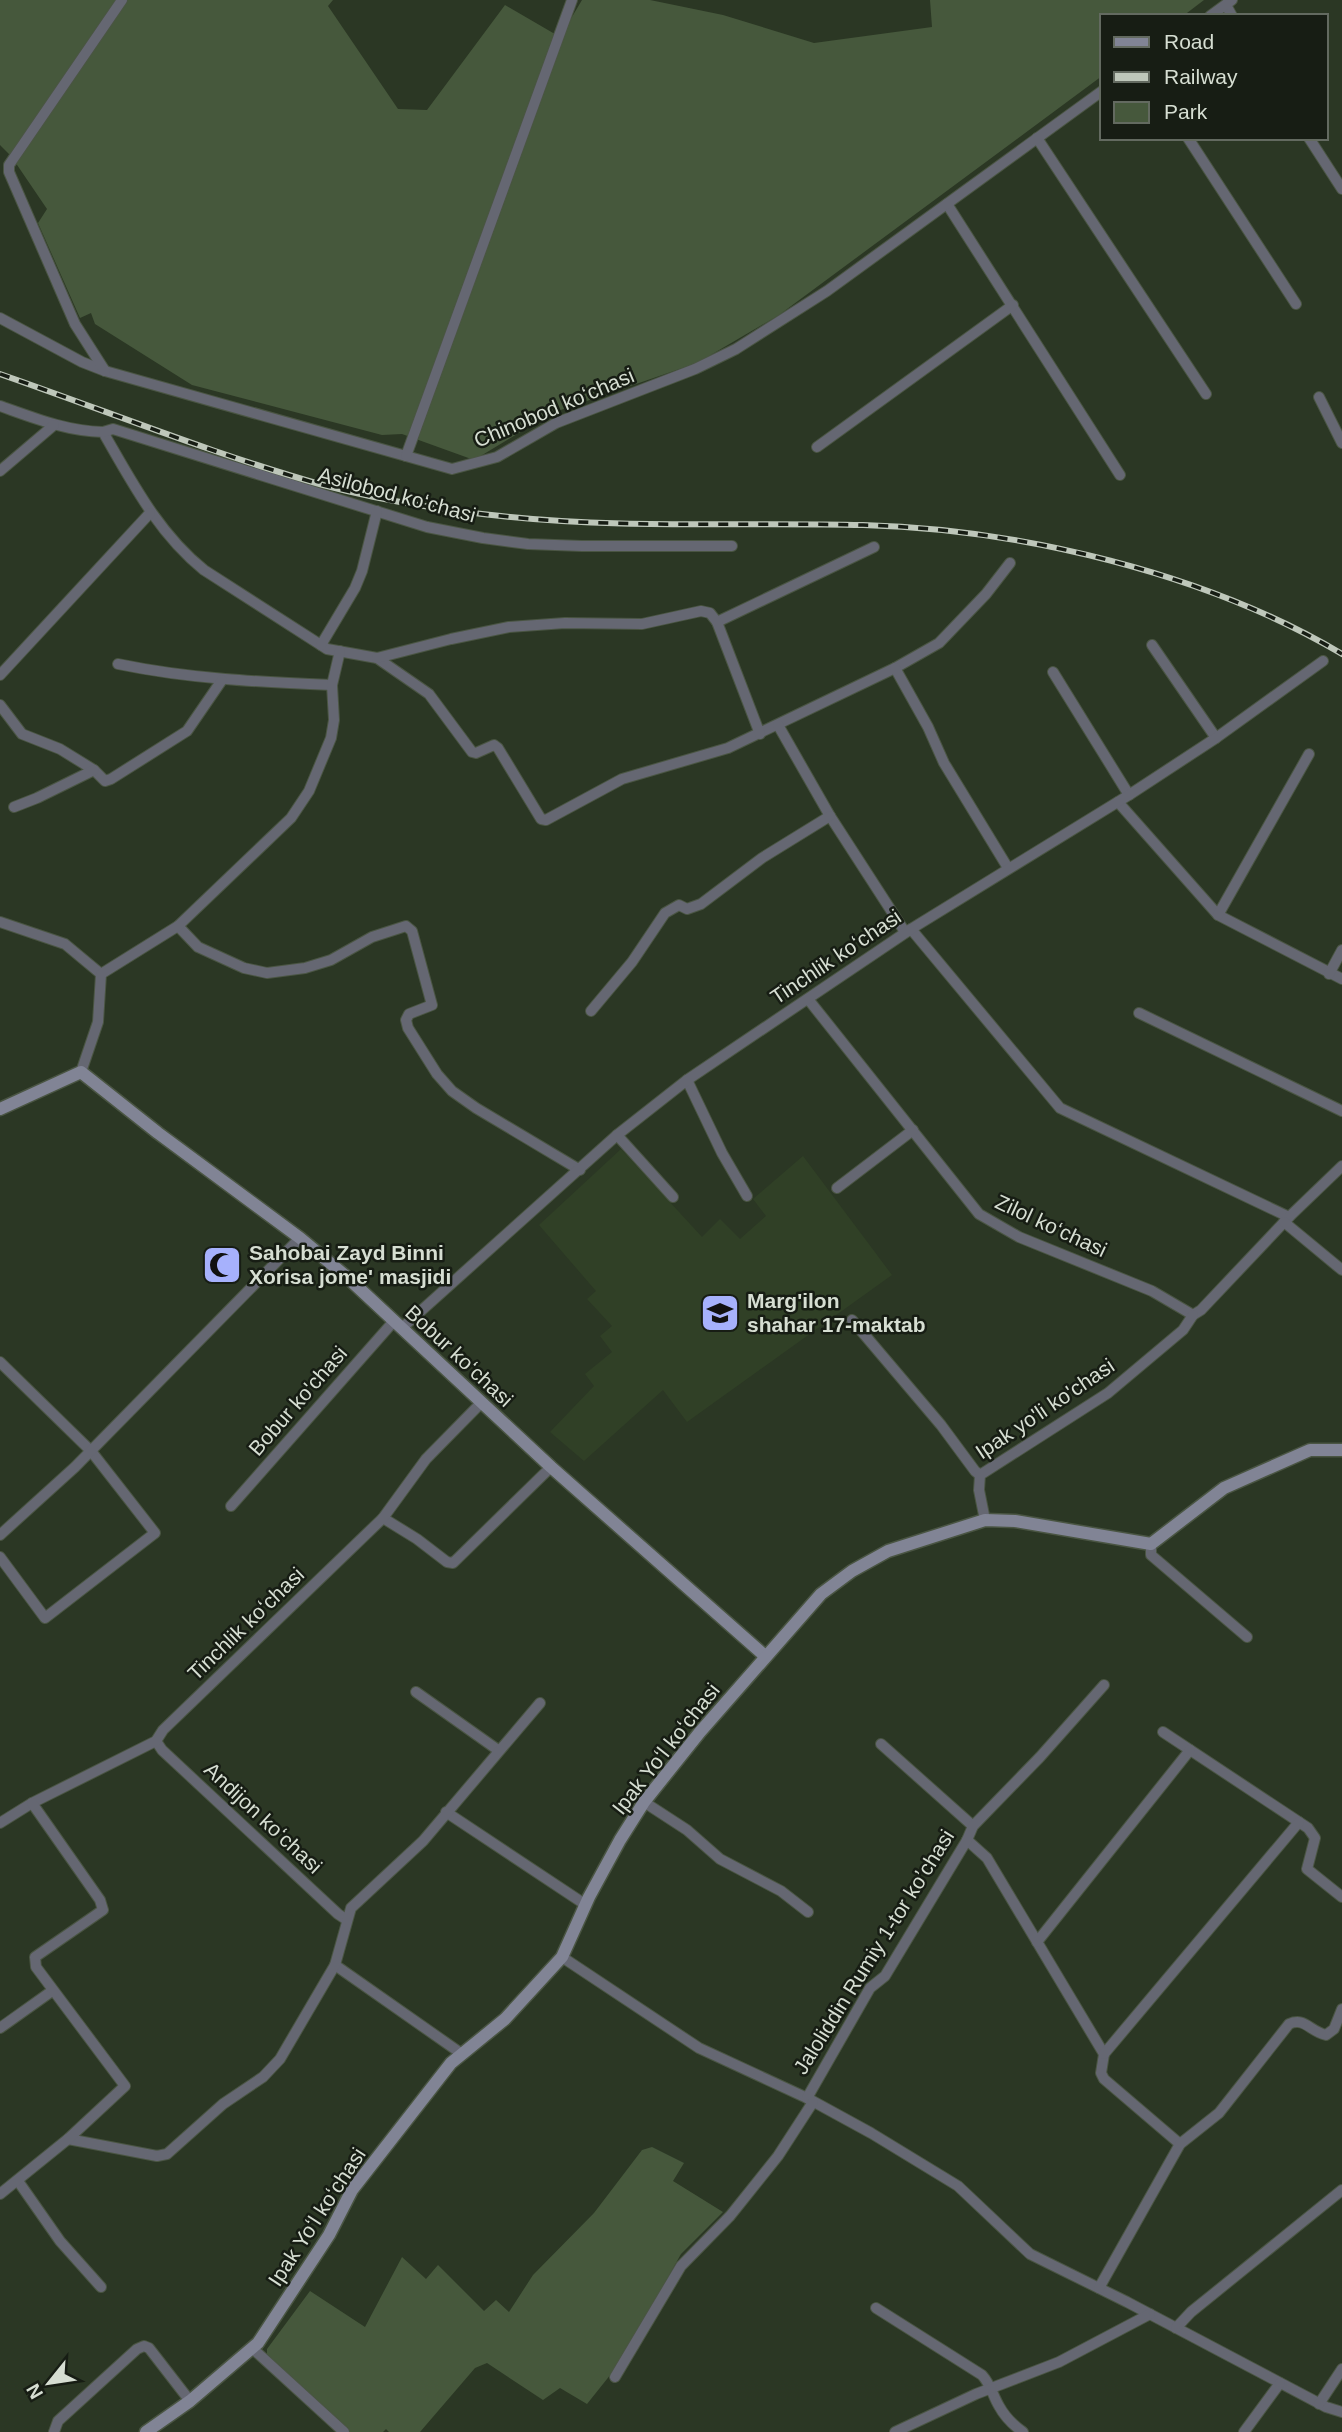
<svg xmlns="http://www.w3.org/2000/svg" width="1342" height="2432" font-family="Arial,sans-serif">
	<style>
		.built { fill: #304026 }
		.green { fill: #46583c }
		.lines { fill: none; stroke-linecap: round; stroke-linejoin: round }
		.street-casing { stroke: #4a5543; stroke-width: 12 }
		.secondary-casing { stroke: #4a5543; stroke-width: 15 }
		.street { stroke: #656772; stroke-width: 10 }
		.secondary { stroke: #818495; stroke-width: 12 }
		.rail-casing { stroke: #bec7ba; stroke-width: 6 }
		.rail { stroke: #171d14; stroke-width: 3.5; stroke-dasharray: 10; stroke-linecap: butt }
		.labels { text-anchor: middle; stroke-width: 5; stroke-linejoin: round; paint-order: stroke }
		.street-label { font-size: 21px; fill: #d6ded2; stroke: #171d14 }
		.poi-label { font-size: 21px; font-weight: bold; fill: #d6ded2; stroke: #171d14; text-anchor: start }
	</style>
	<rect width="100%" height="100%" fill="#2b3724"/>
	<polygon class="built" points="621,1149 702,1237 720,1219 740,1239 766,1216 753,1199 803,1156 892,1275 687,1422 663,1390 584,1461 550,1432 594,1386 585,1374 612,1352 600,1336 612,1326 587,1299 596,1291 539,1225"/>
	<g class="green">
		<polygon points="0,0 333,0 328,6 398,109 427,110 505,5 560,37 582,0 650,0 723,15 814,43 932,27 930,0 1204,0 1183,16 1102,16 1102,76 779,315 697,363 552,413 474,460 402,434 382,435 192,385 95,324 91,313 80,318 38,223 47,209 11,156 0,145"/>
		<polygon points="652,2147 684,2163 673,2181 723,2212 681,2254 619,2364 587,2404 560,2388 543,2400 487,2363 475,2368 420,2432 389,2432 386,2429 383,2432 348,2432 267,2359 267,2349 310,2291 365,2327 402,2257 426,2279 438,2265 484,2311 496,2300 509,2312 533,2275 594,2213 642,2150"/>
	</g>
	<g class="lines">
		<g class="street-casing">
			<g id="street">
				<polyline points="1226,5 1232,16"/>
				<polyline points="1210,16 1232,0"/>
				<polyline points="1037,138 1206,394"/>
				<polyline points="1188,138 1296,304"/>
				<polyline points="1309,138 1342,189"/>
				<polyline points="947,204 1120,475"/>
				<polyline points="0,318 82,362 105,371 452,469 497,457 556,423 695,369 736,349 827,291 1102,91"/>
				<polyline points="105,371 75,324 9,172 9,165 122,0"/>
				<polyline points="1319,397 1342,443"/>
				<path d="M0,406C34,418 66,431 103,432C132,482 158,533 204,570L327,649L377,658L429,694L472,752L476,753L494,745L498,748L541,819L546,820L622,779L728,748L895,668L939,643L986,594L1010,563"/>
				<polyline points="103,432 113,429 427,527 483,538 528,544 582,546 732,546"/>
				<polyline points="817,447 1013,305"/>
				<polyline points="406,456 572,0"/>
				<polyline points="0,471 54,425"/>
				<polyline points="717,622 874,547"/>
				<polyline points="321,645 355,588 362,571 377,511"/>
				<polyline points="1152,645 1216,738"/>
				<polyline points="377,658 451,639 509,627 565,623 642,624 701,611 710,613 717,622 760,734"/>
				<path d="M118,664C190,679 260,682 332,685"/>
				<polyline points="895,668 928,727 944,763 1008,868"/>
				<polyline points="1053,672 1129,795"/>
				<polyline points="0,675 150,513"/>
				<polyline points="0,705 22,734 60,749 94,770 105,781 111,779 187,731 222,680"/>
				<polyline points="778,725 830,816 905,932"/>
				<polyline points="1118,802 1218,915 1342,979"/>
				<polyline points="14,807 37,798 94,770"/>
				<polyline points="1218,915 1309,754"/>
				<polyline points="0,922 65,944 101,974"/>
				<polyline points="178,926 198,947 244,968 267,973 305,968 331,960 372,937 406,926 412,931 432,1005 409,1014 406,1020 408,1028 437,1074 452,1091 476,1108 580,1170"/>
				<polyline points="911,929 1060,1108 1289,1217"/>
				<polyline points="1329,974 1342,950"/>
				<polyline points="808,999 979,1214 1019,1237 1152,1291 1193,1315 1201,1310 1289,1217 1342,1166"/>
				<polyline points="591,1011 632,962 665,913 679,905 687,909 701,904 762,858 830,816"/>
				<polyline points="1139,1013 1342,1111"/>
				<polyline points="81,1072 98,1022 101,974 178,926 291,818 309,791 331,738 334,720 332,685 340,651"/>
				<polyline points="687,1080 722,1153 747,1196"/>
				<polyline points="617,1135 673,1197"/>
				<polyline points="837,1188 913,1130"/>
				<polyline points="1284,1222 1342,1270"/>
				<polyline points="852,1320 941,1425 975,1471 980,1475"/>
				<polyline points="403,1327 617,1135 687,1080 911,929 1129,795 1216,738 1323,661"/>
				<polyline points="0,1362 91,1451 155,1533 45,1618 0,1557"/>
				<polyline points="231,1506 394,1321"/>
				<polyline points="383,1518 417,1539 447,1562 453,1563 551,1467"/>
				<polyline points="985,1520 979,1490 980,1475 1108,1393 1183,1330 1193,1315"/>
				<polyline points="0,1535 75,1467 300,1238"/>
				<polyline points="1151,1544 1151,1555 1247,1637"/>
				<polyline points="416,1692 498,1750"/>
				<polyline points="1163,1732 1308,1828 1315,1838 1307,1869 1342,1897"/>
				<polyline points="156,1741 162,1750 338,1914 347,1920"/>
				<polyline points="881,1744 973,1826"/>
				<polyline points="644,1802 687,1830 720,1859 781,1891 808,1912"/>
				<polyline points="446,1812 586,1905"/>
				<polyline points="0,1823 32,1803 156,1741 163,1730 383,1518 426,1459 481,1403"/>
				<polyline points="967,1840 987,1858 1104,2054 1101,2073 1104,2079 1180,2144"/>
				<polyline points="1037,1942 1190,1750"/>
				<polyline points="562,1957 699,2048 807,2098 871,2133 958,2186 1030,2254 1127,2302 1326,2407 1342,2412"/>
				<polyline points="335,1965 462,2054"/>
				<polyline points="0,2028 52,1991"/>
				<polyline points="1104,2054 1299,1822"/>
				<polyline points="807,2098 870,1988 885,1976 967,1840 973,1826 1040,1757 1104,1685"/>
				<polyline points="68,2139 157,2156 167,2154 223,2104 263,2077 280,2059 335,1965 351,1908 423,1841 540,1703"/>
				<polyline points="18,2181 60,2241 101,2287"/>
				<polyline points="0,2194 68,2139 125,2086 36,1967 35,1957 103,1910 100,1900 32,1803"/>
				<path d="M1099,2288L1180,2144L1219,2113L1289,2024C1305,2017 1309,2031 1326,2035L1334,2029L1342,2009"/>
				<path d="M876,2308L982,2375C991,2385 993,2396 999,2406C1005,2417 1013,2425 1023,2432"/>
				<polyline points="1176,2328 1191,2312 1342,2190"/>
				<polyline points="252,2348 344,2432"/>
				<polyline points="615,2377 681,2266 730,2216 778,2156 813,2102"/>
				<polyline points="1319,2404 1342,2369"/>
				<polyline points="54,2432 58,2421 137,2349 144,2346 149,2348 190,2401"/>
				<polyline points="895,2432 976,2394 1059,2362 1150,2314"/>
				<polyline points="1244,2432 1280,2383"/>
			</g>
		</g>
		<g class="secondary-casing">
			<g id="secondary">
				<polyline points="0,1109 81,1072 158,1133 300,1238 348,1278 551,1467 765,1656"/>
				<polyline points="146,2432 190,2401 258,2343 329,2235 352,2190 451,2063 505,2019 562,1957 589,1897 620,1840 644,1802 700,1732 821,1594 852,1571 888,1551 985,1520 1015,1521 1151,1544 1224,1488 1310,1450 1342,1450"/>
			</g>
		</g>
		<use href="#street" class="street"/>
		<use href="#secondary" class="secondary"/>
		<g class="rail-casing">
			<path id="rail" d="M0,374C107,411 213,454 323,485C380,500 441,510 501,516C621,529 742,522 863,525C1020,529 1206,573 1342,654"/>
		</g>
		<use href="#rail" class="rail"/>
	</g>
	<defs>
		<g id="mosque-square" transform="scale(2.0125)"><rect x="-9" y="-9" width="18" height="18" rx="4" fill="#a6b1fc" stroke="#171d14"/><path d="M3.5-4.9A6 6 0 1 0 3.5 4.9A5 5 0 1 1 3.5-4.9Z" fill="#111"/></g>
		<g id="school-square" transform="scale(2.0125)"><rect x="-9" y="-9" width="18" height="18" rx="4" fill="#a6b1fc" stroke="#171d14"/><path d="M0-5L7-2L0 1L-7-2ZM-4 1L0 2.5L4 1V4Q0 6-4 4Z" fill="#111"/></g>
	</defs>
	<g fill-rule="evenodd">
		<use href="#mosque-square" x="222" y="1265"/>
		<use href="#school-square" x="720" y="1313"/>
	</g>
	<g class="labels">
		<g class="street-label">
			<text transform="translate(554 408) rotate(-23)" y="7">Chinobod koʻchasi</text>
			<text transform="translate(397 495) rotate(15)" y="7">Asilobod koʻchasi</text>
			<text transform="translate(836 957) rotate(-34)" y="7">Tinchlik koʻchasi</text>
			<text transform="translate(1051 1226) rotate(25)" y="7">Zilol ko‘chasi</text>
			<text transform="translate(459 1356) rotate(43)" y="7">Bobur koʻchasi</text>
			<text transform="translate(298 1401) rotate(-49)" y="7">Bobur ko'chasi</text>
			<text transform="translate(1045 1409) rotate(-34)" y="7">Ipak yo'li ko'chasi</text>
			<text transform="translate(246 1624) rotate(-44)" y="7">Tinchlik koʻchasi</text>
			<text transform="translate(666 1749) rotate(-52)" y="7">Ipak Yoʻl koʻchasi</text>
			<text transform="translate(263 1818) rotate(43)" y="7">Andijon koʻchasi</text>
			<text transform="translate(874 1952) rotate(-58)" y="7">Jaloliddin Rumiy 1-tor koʼchasi</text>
			<text transform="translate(317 2217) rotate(-57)" y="7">Ipak Yoʻl koʻchasi</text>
		</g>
		<g class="poi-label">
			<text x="249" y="1260">Sahobai Zayd Binni<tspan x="249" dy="24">Xorisa jome' masjidi</tspan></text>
			<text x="747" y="1308">Marg'ilon<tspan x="747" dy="24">shahar 17-maktab</tspan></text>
		</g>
	</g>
	<rect x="1100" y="14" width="228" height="126" fill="#171d14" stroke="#636a60" stroke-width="2"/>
	<rect x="1114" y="37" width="35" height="10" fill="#818495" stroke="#636a60" stroke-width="2"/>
	<text x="1164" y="49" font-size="21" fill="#d6ded2">Road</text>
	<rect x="1114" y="72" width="35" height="10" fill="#bec7ba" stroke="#636a60" stroke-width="2"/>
	<text x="1164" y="84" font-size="21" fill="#d6ded2">Railway</text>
	<rect x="1114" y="102" width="35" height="21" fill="#46583c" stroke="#636a60" stroke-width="2"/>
	<text x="1164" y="119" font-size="21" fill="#d6ded2">Park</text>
	<g transform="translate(49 2383) rotate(240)" stroke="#171d14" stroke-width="5" paint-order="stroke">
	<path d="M0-5L12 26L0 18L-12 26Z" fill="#d6ded2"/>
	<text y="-10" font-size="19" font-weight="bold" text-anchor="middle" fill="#d6ded2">N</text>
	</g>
</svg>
